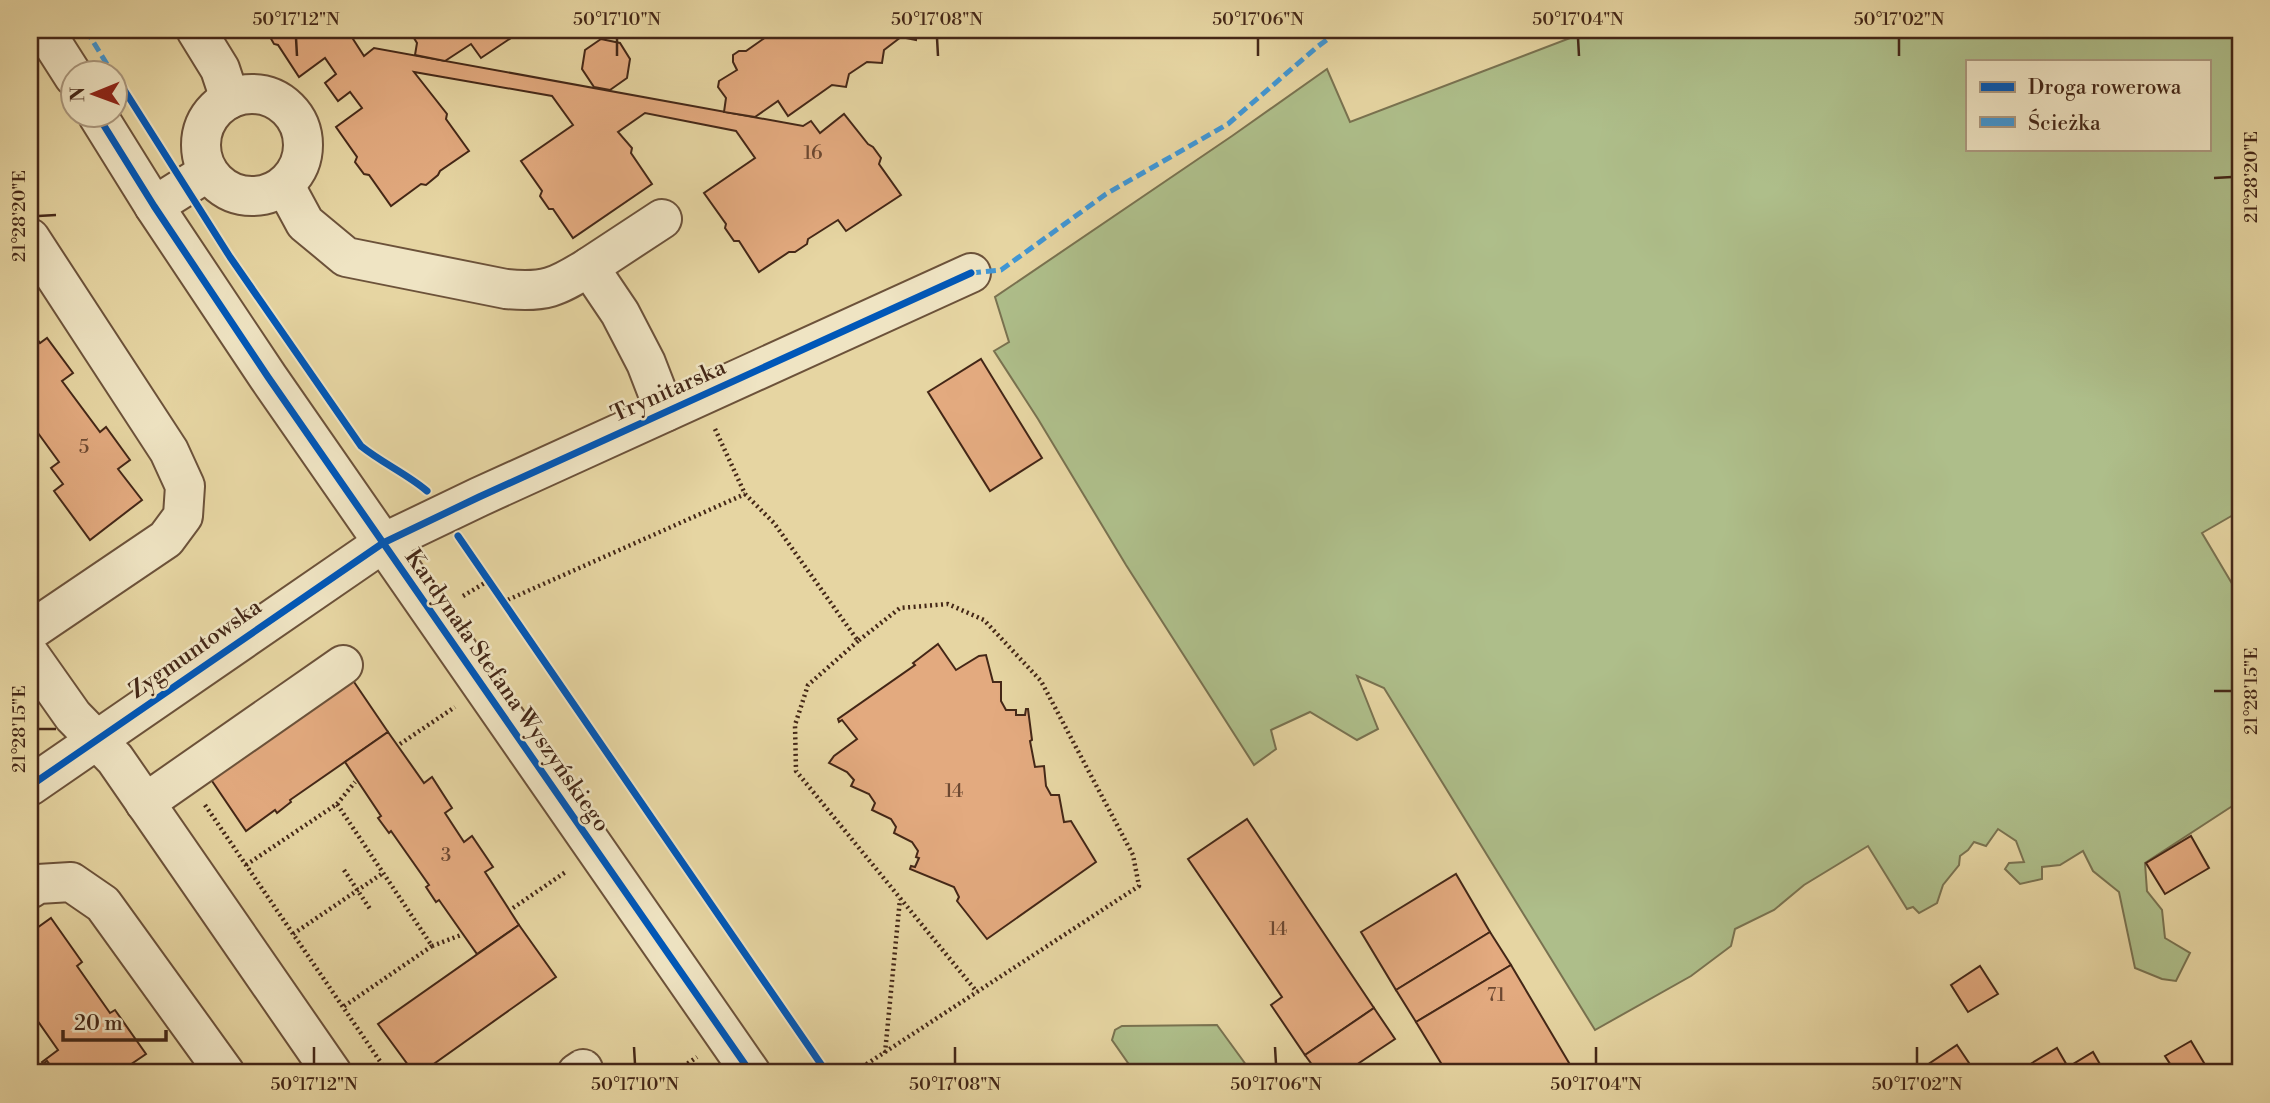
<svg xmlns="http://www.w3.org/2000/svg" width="2270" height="1103" font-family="'Libre Bodoni',serif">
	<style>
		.green { fill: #aebe8a; stroke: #797250; stroke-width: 2; fill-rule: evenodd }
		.building { fill: #e3aa7f; stroke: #442717; stroke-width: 2 }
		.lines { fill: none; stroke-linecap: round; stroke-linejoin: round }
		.minor-casing { stroke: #6c523a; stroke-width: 42 }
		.path { stroke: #442717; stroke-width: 4.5; stroke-dasharray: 2 3.5; stroke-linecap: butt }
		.minor { stroke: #efe4c3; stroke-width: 38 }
		.quiet { stroke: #4096d4; stroke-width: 5; stroke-dasharray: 10 5; stroke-linecap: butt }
		.cycleway-casing { stroke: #efe4c3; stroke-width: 11 }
		.cycleway { stroke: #0057b8; stroke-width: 7 }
		.ticks { fill: none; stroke: #442717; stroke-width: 2.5 }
		.labels { text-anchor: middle; stroke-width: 5; stroke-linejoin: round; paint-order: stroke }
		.number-label { font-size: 19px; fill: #6c4831 }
		.street-label { font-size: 23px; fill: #442717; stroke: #efe4c3 }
		.neatline { fill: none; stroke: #442717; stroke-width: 2.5 }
		.ticks-label { font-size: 18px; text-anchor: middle; fill: #442717 }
	</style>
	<rect width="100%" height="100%" fill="#e6d5a2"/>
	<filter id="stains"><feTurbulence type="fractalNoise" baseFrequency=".00286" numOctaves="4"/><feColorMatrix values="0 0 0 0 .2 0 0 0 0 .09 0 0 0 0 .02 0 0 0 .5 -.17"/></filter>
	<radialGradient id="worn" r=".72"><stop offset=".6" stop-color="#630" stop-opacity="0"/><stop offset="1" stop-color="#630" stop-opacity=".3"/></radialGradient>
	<g class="green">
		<path d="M1591,30H2240V511L2202,533L2240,597V801L2145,863L2147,891L2162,910L2165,938L2190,953L2176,981L2162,979L2135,968L2119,892L2093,871L2083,851L2060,865L2042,867V879L2020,884L2005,869L2009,863L2024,862L2016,841L1998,829L1986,846L1974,842L1968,850L1960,856L1959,865L1943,885L1937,903L1919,913L1913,907L1907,909L1868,846L1804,885L1774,910L1735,929L1731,946L1691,976L1595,1030L1384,688L1357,676L1378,729L1357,740L1310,712L1271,730L1276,749L1254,765L1126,565L1038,419L994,351L1009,342L995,297L1232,136L1327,69L1350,122ZM1967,61H2209V149H1967Z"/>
		<polygon points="1217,1025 1252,1073 1135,1073 1112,1040 1115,1030 1122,1026"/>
	</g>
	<g class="building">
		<polygon points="266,30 365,30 353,39 364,56 374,48 803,126 811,121 820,133 844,114 868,144 873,147 881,158 879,164 901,195 846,231 838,220 808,239 807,244 795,252 789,252 759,272 739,241 734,241 725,228 726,224 704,193 755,158 736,131 645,113 618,132 632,148 631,153 652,184 573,238 553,209 549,209 540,196 542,191 521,161 573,125 552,96 414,72 447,114 446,119 469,151 440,171 438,175 426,185 421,184 391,206 369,175 364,174 355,162 357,157 336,127 362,108 350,92 338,101 325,83 336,74 325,58 299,77 278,45 274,44"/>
		<polygon points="409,30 523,30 481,58 471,44 445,61 415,55 417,43"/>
		<polygon points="776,30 917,30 916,40 901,37 884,50 882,63 867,62 849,74 846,87 832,85 788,116 778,101 755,117 724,112 726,98 718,87 719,81 737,70 733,62 733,55 739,51 746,51"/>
		<polygon points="601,39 620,43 630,59 627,78 610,90 594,87 582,69 585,50"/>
		<polygon points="30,329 40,343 47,338 73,373 62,381 100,432 106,427 130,460 118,469 142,500 90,540 54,491 63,484 51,468 59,462 30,422"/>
		<polygon points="981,359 1042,458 990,491 928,392"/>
		<polygon points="938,644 956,670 979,656 986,655 993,682 1001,682 1001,701 1006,710 1016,710 1016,715 1025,715 1026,709 1028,709 1032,740 1030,741 1035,767 1044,766 1046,786 1051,795 1059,795 1064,822 1071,821 1096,862 987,939 957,901 959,897 954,887 910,869 911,866 915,867 919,858 916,857 918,851 912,842 894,833 896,827 891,819 872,810 875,803 869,794 851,786 854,780 847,772 829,763 834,756 857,739 842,720 839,722 838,719 915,665 913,663"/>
		<polygon points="352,679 388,732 290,800 291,802 277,813 275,810 246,831 210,778"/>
		<polygon points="388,732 424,783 432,777 452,808 445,813 464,842 472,836 493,867 485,872 519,925 477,954 439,900 436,902 426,887 429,885 391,831 389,833 378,818 381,816 345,762"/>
		<polygon points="1247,819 1374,1008 1305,1055 1271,1005 1282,997 1188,859"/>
		<polygon points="2191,836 2209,868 2165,894 2146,863"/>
		<polygon points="1456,874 1490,932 1396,990 1361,932"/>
		<polygon points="51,918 82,962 77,966 110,1013 115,1010 146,1054 118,1073 71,1073 68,1069 61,1073 56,1073 47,1061 43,1064 42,1062 58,1050 30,1010 30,933"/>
		<polygon points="519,925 556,977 421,1073 414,1073 378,1024"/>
		<polygon points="1490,932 1511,965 1416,1022 1396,990"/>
		<polygon points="1511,965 1575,1073 1447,1073 1416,1022"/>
		<polygon points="1980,966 1998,994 1968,1012 1951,985"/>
		<polygon points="1374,1008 1395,1039 1344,1073 1318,1073 1305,1055"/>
		<polygon points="2191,1041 2210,1073 2176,1073 2165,1056"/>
		<polygon points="1957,1045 1973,1069 1966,1073 1915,1073"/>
		<polygon points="2057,1048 2068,1067 2093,1052 2105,1073 2038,1073 2032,1063"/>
	</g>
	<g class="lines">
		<g class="minor-casing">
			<g id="minor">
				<polyline points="44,30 74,77"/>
				<polyline points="196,30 220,69 230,99"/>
				<circle cx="252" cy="145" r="51"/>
				<polyline points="98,116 154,206 268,377 751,1073"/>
				<path d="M285,186L305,223L346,257L506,289C545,293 557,287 589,267L620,313L646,363L665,412"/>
				<polyline points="154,206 208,172"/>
				<polyline points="30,238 169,451 185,486 183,516 166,539 30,631"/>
				<polyline points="589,267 662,219"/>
				<polyline points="30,655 73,716 115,759 332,1073"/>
				<polyline points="30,786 383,543 479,497 971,273"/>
				<polyline points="145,803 343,665"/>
				<polyline points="30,889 38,884 71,882 103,904 225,1073"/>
				<polyline points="577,1073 583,1069"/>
			</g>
		</g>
		<g class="path">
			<polyline points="715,429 745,494 774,523 858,641 900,608 948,604 984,620 1041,681 1133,855 1139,886 853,1073"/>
			<polyline points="463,596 488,581"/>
			<polyline points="503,602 745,494"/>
			<polyline points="858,641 808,685 795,725 796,771 977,992"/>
			<polyline points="400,744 455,707"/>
			<polyline points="337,804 355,782"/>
			<polyline points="205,805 388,1073"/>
			<polyline points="246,865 337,804 432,946 343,1007"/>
			<polyline points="344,870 370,909"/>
			<polyline points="513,908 567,871"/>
			<polyline points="293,934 383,873"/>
			<polyline points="432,946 461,935"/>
			<polyline points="885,1053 900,899"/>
			<polyline points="30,1064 37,1073"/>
			<polyline points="163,1073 176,1064"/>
			<polyline points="674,1073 697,1057"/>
		</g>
		<use href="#minor" class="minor"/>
		<g class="quiet">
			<polyline points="86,30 113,74"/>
			<polyline points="971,273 1001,270 1106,194 1228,124 1317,47 1340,30"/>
		</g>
		<g class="cycleway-casing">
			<g id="cycleway">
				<path d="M116,77L230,257L361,446C382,463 407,474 427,491"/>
				<polyline points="98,116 154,206 268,377 751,1073"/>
				<polyline points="458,536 827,1073"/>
				<polyline points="30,786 383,543 479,497 971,273"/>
			</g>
		</g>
		<use href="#cycleway" class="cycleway"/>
	</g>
	<path class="ticks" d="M296,38L297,56M617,38V56M937,38L938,56M1258,38V56M1578,38L1579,56M1899,38V56M2214,178L2232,177M38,216L56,215M2214,691H2232M38,729H56M314,1047V1064M634,1047L635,1064M955,1047V1064M1275,1047L1276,1064M1596,1047V1064M1917,1047V1064"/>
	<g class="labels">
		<g class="number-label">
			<text x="813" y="159">16</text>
			<text x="84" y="453">5</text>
			<text x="954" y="797">14</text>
			<text x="446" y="861">3</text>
			<text x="1278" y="935">14</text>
			<text x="1496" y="1001">71</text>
		</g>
		<g class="street-label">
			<text transform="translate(668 390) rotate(-24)" y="8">Trynitarska</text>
			<text transform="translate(195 648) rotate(-35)" y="8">Zygmuntowska</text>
			<text transform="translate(508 690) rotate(55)" y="8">Kardynała Stefana Wyszyńskiego</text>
		</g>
	</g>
	<rect width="2270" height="1103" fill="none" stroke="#e6d5a2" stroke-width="77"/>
	<rect x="1966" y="60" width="245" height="91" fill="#efe4c3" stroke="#ab987e" stroke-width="2"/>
	<rect x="1980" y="82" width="35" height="10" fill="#0057b8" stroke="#ab987e" stroke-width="2"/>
	<text x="2028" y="94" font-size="21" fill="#442717">Droga rowerowa</text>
	<rect x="1980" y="117" width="35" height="10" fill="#4096d4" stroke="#ab987e" stroke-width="2"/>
	<text x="2028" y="130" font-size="21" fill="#442717">Ścieżka</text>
	<g transform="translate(94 94) rotate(269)"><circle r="33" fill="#efe4c3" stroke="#ab987e" stroke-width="2"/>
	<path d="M0-5L12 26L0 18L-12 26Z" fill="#8f2418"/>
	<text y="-10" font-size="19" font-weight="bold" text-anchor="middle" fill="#442717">N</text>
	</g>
	<path d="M63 1030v10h103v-10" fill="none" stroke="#442717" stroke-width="3.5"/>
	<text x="74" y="1030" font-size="21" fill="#442717" stroke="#efe4c3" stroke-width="5" paint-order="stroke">20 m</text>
	<rect x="38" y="38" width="2194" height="1026" class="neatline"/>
	<g class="ticks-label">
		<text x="296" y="25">50°17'12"N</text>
		<text x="617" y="25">50°17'10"N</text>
		<text x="937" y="25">50°17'08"N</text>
		<text x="1258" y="25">50°17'06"N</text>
		<text x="1578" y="25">50°17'04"N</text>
		<text x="1899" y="25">50°17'02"N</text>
		<text transform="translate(2251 177) rotate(-90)" y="6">21°28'20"E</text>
		<text transform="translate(19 216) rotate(-90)" y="6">21°28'20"E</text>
		<text transform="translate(2251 691) rotate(-90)" y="6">21°28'15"E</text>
		<text transform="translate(19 729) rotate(-90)" y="6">21°28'15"E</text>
		<text x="314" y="1090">50°17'12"N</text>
		<text x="635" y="1090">50°17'10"N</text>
		<text x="955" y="1090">50°17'08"N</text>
		<text x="1276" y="1090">50°17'06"N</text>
		<text x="1596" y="1090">50°17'04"N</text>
		<text x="1917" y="1090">50°17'02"N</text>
	</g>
	<rect width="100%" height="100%" filter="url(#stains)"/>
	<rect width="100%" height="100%" fill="url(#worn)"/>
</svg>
